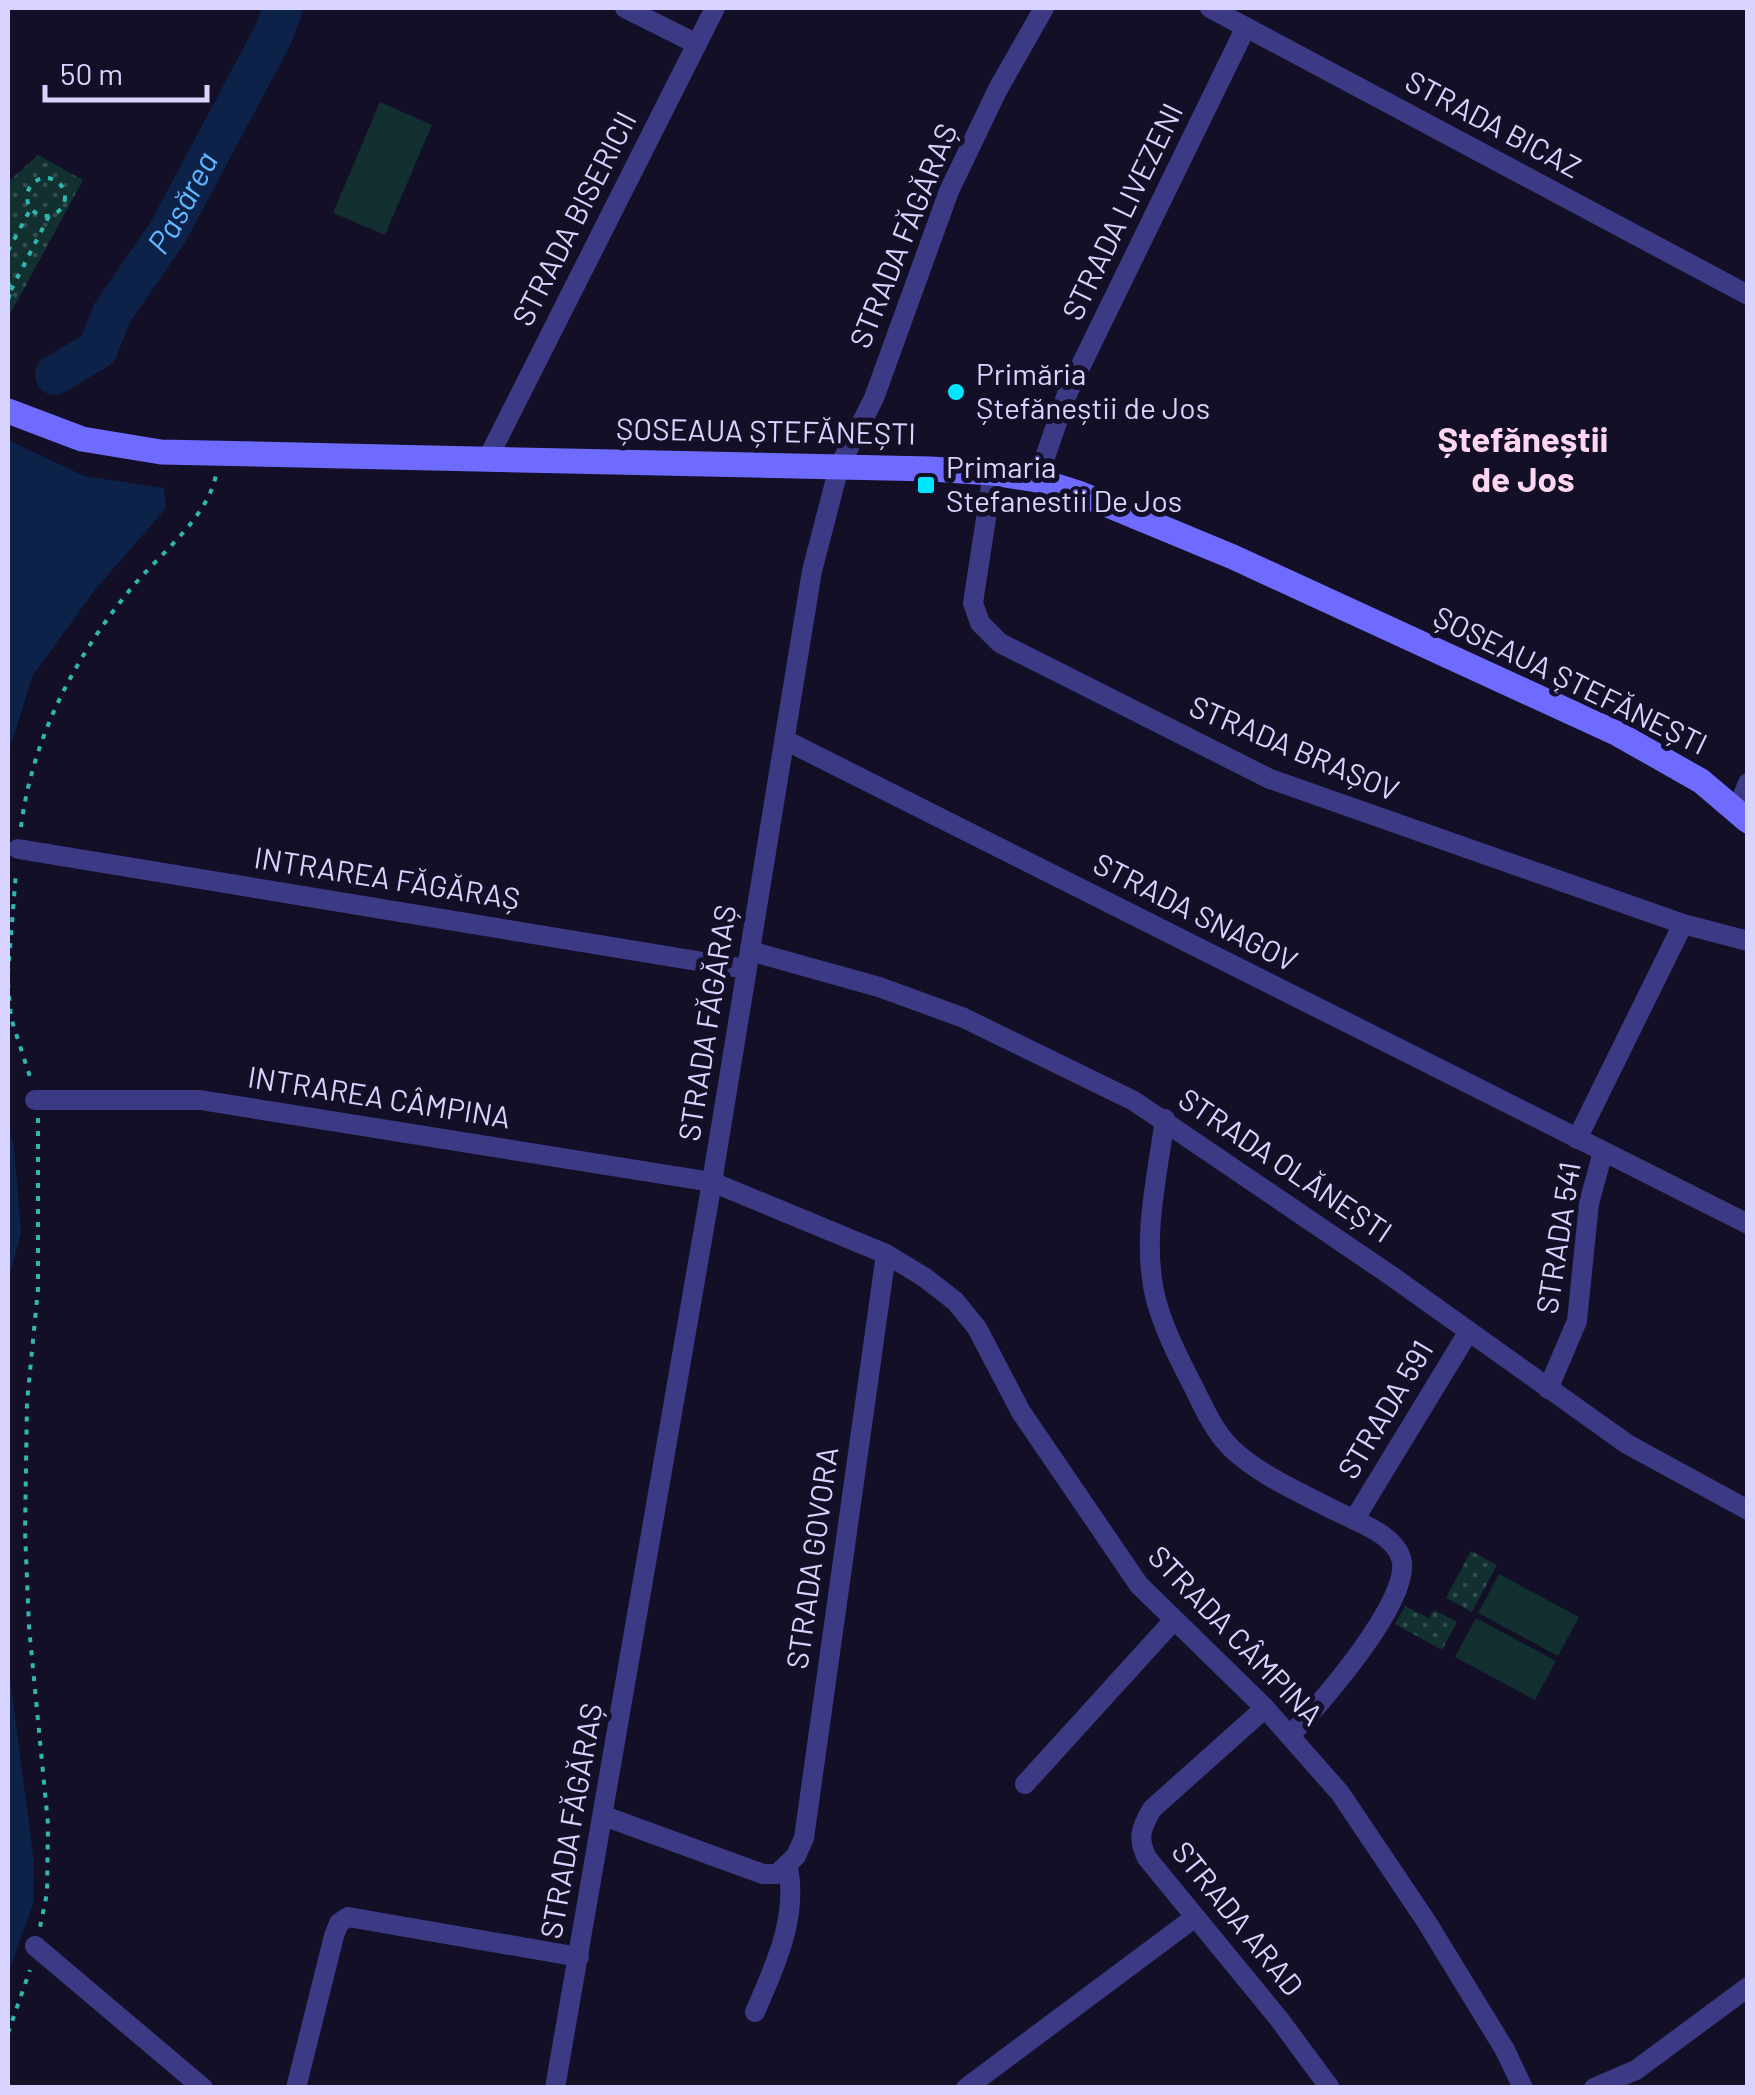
<svg xmlns="http://www.w3.org/2000/svg" width="1755" height="2095" font-family="Barlow,sans-serif">
	<style>
		.park { fill: url(#park-dots) }
		.pitch { fill: #12302f }
		.water { fill: #0c2248 }
		.lines { fill: none; stroke-linecap: round; stroke-linejoin: round }
		.river { stroke: #0c2248; stroke-width: 40 }
		.path { stroke: #2fb8b0; stroke-width: 4; stroke-dasharray: 5 8; stroke-linecap: butt }
		.street { stroke: #3d3a85; stroke-width: 20 }
		.secondary { stroke: #6f6bff; stroke-width: 25 }
		.poi-dot { fill: #00e5ff; stroke: #130f26; stroke-width: 4 }
		.labels { text-anchor: middle; stroke-width: 10; stroke-linejoin: round; paint-order: stroke }
		.street-label { font-size: 30px; fill: #d9d4ff; stroke: #130f26 }
		.poi-label { font-size: 30px; fill: #d9d4ff; stroke: #130f26; text-anchor: start }
		.water-label { font-size: 32px; font-style: italic; fill: #62b6ff; stroke: #130f26 }
		.quarter-label { font-size: 35px; font-weight: bold; fill: #ffd6f0; stroke: #130f26 }
	</style>
	<defs>
		<pattern id="park-dots" width="8" height="8" patternUnits="userSpaceOnUse" patternTransform="scale(2.5)"><rect width="8" height="8" fill="#12302f"/><path d="M2 2h.1M6 6h.1" fill="none" stroke="#344d4e" stroke-width="1.8" stroke-linecap="round"/></pattern>
	</defs>
	<rect width="100%" height="100%" fill="#130f26"/>
	<g class="park">
		<polygon points="38,155 83,180 8,318 8,182"/>
		<polygon points="1471,1551 1497,1565 1472,1612 1446,1598"/>
		<polygon points="1405,1606 1429,1618 1434,1610 1457,1622 1442,1650 1395,1624"/>
	</g>
	<g class="pitch">
		<polygon points="380,102 432,125 385,235 333,213"/>
		<polygon points="1499,1574 1579,1617 1558,1656 1478,1613"/>
		<polygon points="1476,1618 1556,1661 1535,1700 1455,1657"/>
	</g>
	<g class="water">
		<polygon points="8,440 84,476 164,488 166,508 95,590 33,675 8,754"/>
		<polygon points="8,1123 14,1147 21,1233 8,1281"/>
		<polygon points="8,1663 34,1863 33,1904 8,1974"/>
	</g>
	<g class="lines">
		<path class="river" id="s1" d="M55,375L98,349L112,313L168,232L274,33L283,8"/>
		<g class="path">
			<circle cx="46" cy="197" r="19"/>
			<polyline points="8,251 31,208"/>
			<polyline points="8,282 11,290 8,300"/>
			<polyline points="11,290 49,216"/>
			<path d="M21,827C32,738 76,654 134,585C162,552 207,518 216,475"/>
			<polyline points="8,974 16,872"/>
			<polyline points="8,983 11,1018 31,1080"/>
			<polyline points="38,1118 38,1289 27,1402 25,1531 29,1627 48,1824 47,1893 40,1927"/>
			<polyline points="8,2033 30,1970"/>
		</g>
		<g class="street">
			<polyline points="625,8 697,44"/>
			<polyline points="1210,8 1748,295"/>
			<polyline points="488,458 715,8"/>
			<polyline points="993,473 973,603 980,623 1000,643 1270,779 1683,924 1748,941"/>
			<polyline points="1037,480 1067,394 1246,27"/>
			<polyline points="787,741 1748,1224"/>
			<polyline points="1737,810 1748,783"/>
			<polyline points="18,849 746,969"/>
			<polyline points="750,951 879,987 964,1018 1134,1101 1393,1277 1627,1444 1748,1510"/>
			<polyline points="35,1100 200,1100 712,1182 886,1254 924,1277 955,1301 977,1328 1021,1412 1139,1585 1265,1708 1340,1793 1426,1921 1505,2050 1523,2088"/>
			<path d="M1165,1119C1157,1177 1141,1242 1156,1300C1164,1329 1178,1357 1192,1384C1203,1406 1213,1430 1231,1448C1257,1473 1296,1491 1328,1507C1350,1519 1393,1532 1401,1558C1414,1598 1318,1707 1290,1735"/>
			<polyline points="1577,1139 1683,924"/>
			<polyline points="1548,1389 1577,1321 1589,1203 1603,1152"/>
			<polyline points="1354,1520 1469,1331"/>
			<path d="M1265,1708L1152,1809C1141,1828 1137,1838 1147,1858L1279,2019L1330,2088"/>
			<polyline points="1025,1784 1174,1620"/>
			<polyline points="604,1816 763,1874 777,1874 796,1856 804,1838 886,1254"/>
			<polyline points="35,1946 203,2088"/>
			<path d="M755,2012C775,1966 798,1918 788,1867"/>
			<polyline points="296,2088 334,1936 339,1923 348,1917 579,1957"/>
			<polyline points="555,2088 712,1182 812,571 839,467 874,398 949,191 998,89 1044,8"/>
			<polyline points="966,2088 1194,1918"/>
			<polyline points="1594,2088 1636,2070 1748,1987"/>
		</g>
		<polyline class="secondary" points="8,411 82,439 161,452 930,469 993,473 1037,480 1081,494 1233,557 1618,734 1701,781 1748,821"/>
	</g>
	<g class="poi-dot">
		<circle cx="956" cy="392" r="10"/>
		<rect x="916" y="475" width="20" height="20" rx="5"/>
	</g>
	<g class="labels">
		<g class="street-label">
			<text transform="translate(1493 125) rotate(28)" y="10">STRADA BICAZ</text>
			<text transform="translate(1123 212) rotate(-64)" y="10">STRADA LIVEZENI</text>
			<text transform="translate(575 219) rotate(-63)" y="10">STRADA BISERICII</text>
			<text transform="translate(904 236) rotate(-68)" y="10">STRADA FĂGĂRAȘ</text>
			<text transform="translate(766 432) rotate(1)" y="10">ȘOSEAUA ȘTEFĂNEȘTI</text>
			<text transform="translate(1570 681) rotate(26)" y="10">ȘOSEAUA ȘTEFĂNEȘTI</text>
			<text transform="translate(1294 749) rotate(23)" y="10">STRADA BRAȘOV</text>
			<text transform="translate(387 879) rotate(9)" y="10">INTRAREA FĂGĂRAȘ</text>
			<text transform="translate(1195 913) rotate(27)" y="10">STRADA SNAGOV</text>
			<text transform="translate(708 1023) rotate(-81)" y="10">STRADA FĂGĂRAȘ</text>
			<text transform="translate(379 1098) rotate(9)" y="10">INTRAREA CÂMPINA</text>
			<text transform="translate(1285 1166) rotate(34)" y="10">STRADA OLĂNEȘTI</text>
			<text transform="translate(1559 1238) rotate(-81)" y="10">STRADA 541</text>
			<text transform="translate(1386 1410) rotate(-59)" y="10">STRADA 591</text>
			<text transform="translate(813 1558) rotate(-82)" y="10">STRADA GOVORA</text>
			<text transform="translate(1235 1636) rotate(46)" y="10">STRADA CÂMPINA</text>
			<text transform="translate(572 1821) rotate(-80)" y="10">STRADA FĂGĂRAȘ</text>
			<text transform="translate(1237 1919) rotate(51)" y="10">STRADA ARAD</text>
		</g>
		<g class="poi-label">
			<text x="976" y="385">Primăria<tspan x="976" dy="34">Ștefăneștii de Jos</tspan></text>
			<text x="946" y="478">Primaria<tspan x="946" dy="34">Stefanestii De Jos</tspan></text>
		</g>
		<g class="water-label">
			<text dy="11" stroke="none"><textPath href="#s1" startOffset="220">Pasărea</textPath></text>
		</g>
		<g class="quarter-label">
			<text x="1523" y="452">Ștefăneștii<tspan x="1523" dy="40">de Jos</tspan></text>
		</g>
	</g>
	<rect width="1755" height="2095" fill="none" stroke="#d9d4ff" stroke-width="20"/>
	<path d="M45 85v15h162v-15" fill="none" stroke="#d9d4ff" stroke-width="5"/>
	<text x="60" y="85" font-size="30" fill="#d9d4ff" stroke="#130f26" stroke-width="8" paint-order="stroke">50 m</text>
</svg>
